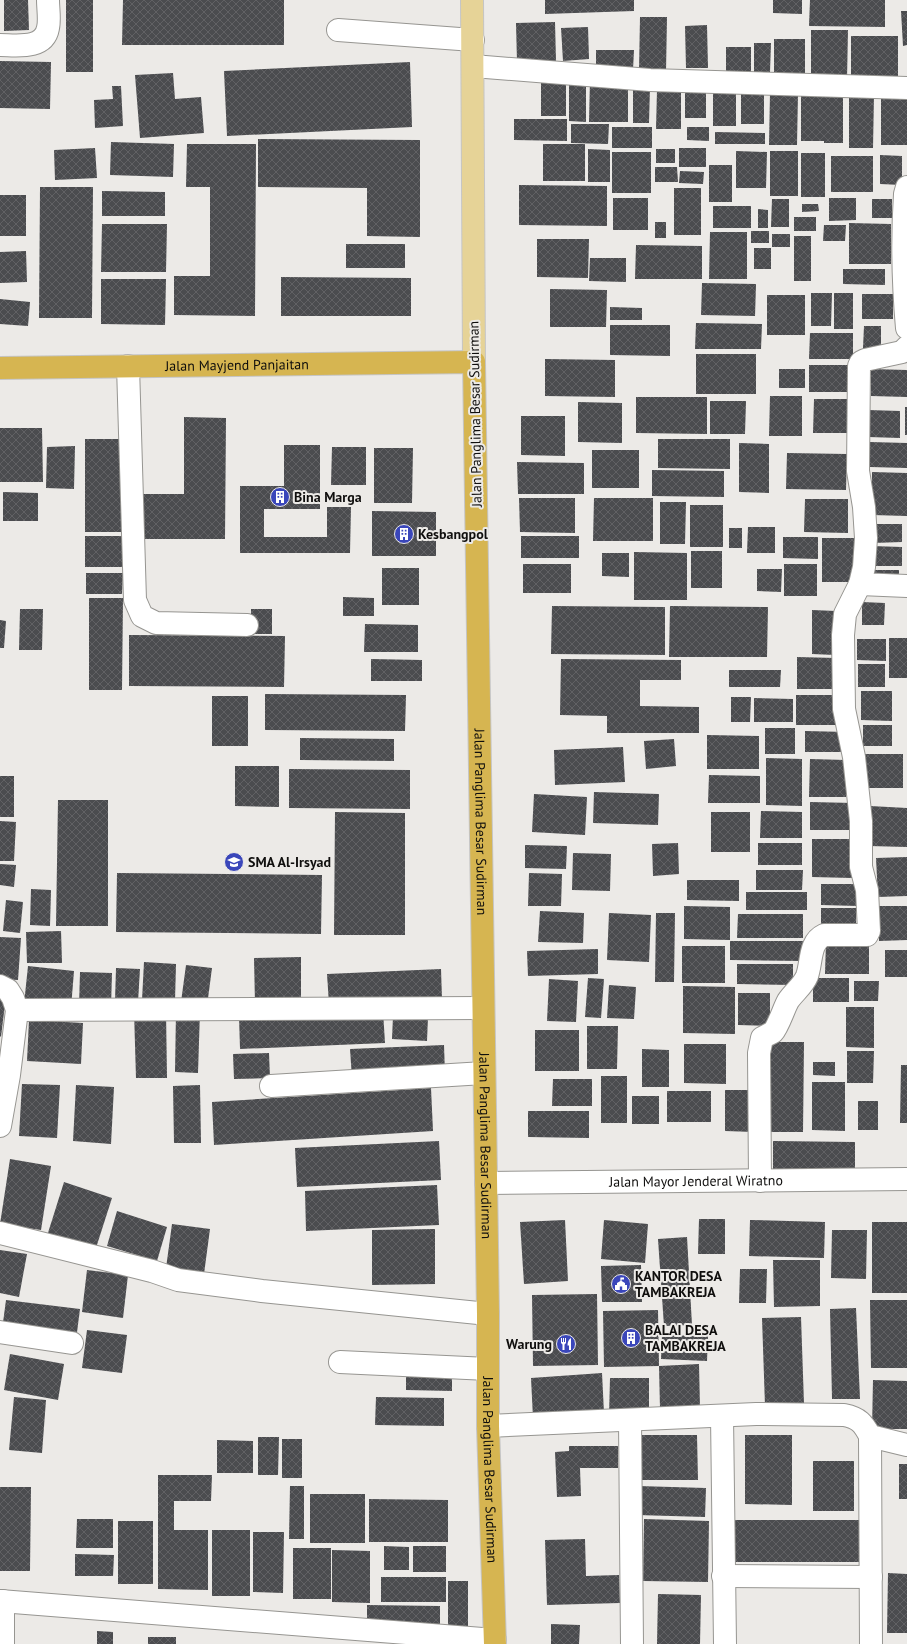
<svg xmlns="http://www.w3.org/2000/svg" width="907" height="1644" font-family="'PT Sans',sans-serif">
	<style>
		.building { fill: url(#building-cross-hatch) }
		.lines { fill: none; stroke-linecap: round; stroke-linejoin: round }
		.minor-casing { stroke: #969591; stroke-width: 24 }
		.major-casing { stroke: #c5c5c5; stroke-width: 24 }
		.highway-casing { stroke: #c5c5c5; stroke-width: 24 }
		.minor { stroke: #fff; stroke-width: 22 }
		.major { stroke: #e6d397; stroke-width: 22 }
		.highway { stroke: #d6b551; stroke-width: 22 }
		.labels { text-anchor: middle; stroke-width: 4; stroke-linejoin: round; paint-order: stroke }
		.street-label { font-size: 14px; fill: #0f0e0d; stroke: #eceae7 }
		.poi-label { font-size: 14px; font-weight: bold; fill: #0f0e0d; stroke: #eceae7; text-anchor: start }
	</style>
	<defs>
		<pattern id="building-cross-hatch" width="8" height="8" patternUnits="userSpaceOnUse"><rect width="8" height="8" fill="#4b4c4f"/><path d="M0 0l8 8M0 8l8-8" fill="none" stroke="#616164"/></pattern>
	</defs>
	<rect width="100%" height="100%" fill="#eceae7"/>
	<g class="building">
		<polygon points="4,0 28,0 29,30 4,31"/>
		<rect x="66" y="0" width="27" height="72"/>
		<polygon points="123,0 284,0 284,45 122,45"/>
		<polygon points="545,0 634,0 634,11 545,14"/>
		<polygon points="773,0 802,0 802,14 773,13"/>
		<polygon points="810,0 885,0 885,27 809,26"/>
		<polygon points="901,11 907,11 907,45 903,46"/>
		<polygon points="640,17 667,17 666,72 639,71"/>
		<polygon points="555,22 556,61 517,62 516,23"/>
		<polygon points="707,25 708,68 686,68 685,26"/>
		<polygon points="588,27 589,59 563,61 561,28"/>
		<polygon points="811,30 848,30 847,79 811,79"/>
		<rect x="851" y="36" width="47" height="44"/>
		<rect x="774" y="39" width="31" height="41"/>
		<polygon points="754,43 771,43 770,72 754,72"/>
		<rect x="726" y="47" width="25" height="31"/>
		<polygon points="596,50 634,50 633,70 596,69"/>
		<polygon points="0,61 51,62 50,109 0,108"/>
		<polygon points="410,62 412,127 227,136 224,71"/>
		<polygon points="173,73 175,99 201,97 204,133 140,138 135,75"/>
		<polygon points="541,76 566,77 566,116 541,116"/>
		<polygon points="569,77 586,77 586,122 569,121"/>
		<polygon points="590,79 628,79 628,122 589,122"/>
		<polygon points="112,86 121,86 123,126 95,128 94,100 113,99"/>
		<polygon points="633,87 650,87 649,123 633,123"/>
		<polygon points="657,90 681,91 681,129 656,129"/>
		<rect x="685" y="91" width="21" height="27"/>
		<rect x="713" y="91" width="23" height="35"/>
		<rect x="741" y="93" width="23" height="31"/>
		<polygon points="770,93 798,93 797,145 769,145"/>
		<polygon points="849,95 874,95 873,148 849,148"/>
		<polygon points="801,96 843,96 843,143 824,143 824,141 801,141"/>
		<polygon points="881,96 907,97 907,145 881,145"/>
		<polygon points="514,119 567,119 567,141 514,140"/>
		<polygon points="571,124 609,124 608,144 571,143"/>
		<rect x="612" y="127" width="40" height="21"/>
		<polygon points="687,127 709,127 709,141 687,140"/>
		<polygon points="715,132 765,133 765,144 715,144"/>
		<polygon points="258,139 420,140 420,237 367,236 367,188 258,187"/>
		<polygon points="111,142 174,144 173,177 110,175"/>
		<polygon points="187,144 256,144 255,316 174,315 174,276 210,276 210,187 186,187"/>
		<rect x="543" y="144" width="42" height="37"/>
		<polygon points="95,148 97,178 55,180 54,150"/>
		<rect x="679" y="148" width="27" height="19"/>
		<polygon points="588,149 610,150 610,182 588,182"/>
		<rect x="656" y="149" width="19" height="14"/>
		<polygon points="736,151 767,152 766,188 736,188"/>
		<rect x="770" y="151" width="28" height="45"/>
		<rect x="612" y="152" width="39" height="41"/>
		<rect x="801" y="153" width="24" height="44"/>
		<polygon points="880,155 902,156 902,185 880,184"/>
		<rect x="831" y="156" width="42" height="36"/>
		<rect x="709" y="165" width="23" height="37"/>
		<polygon points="655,167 677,167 678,182 655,182"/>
		<polygon points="680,171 704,172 703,184 679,183"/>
		<polygon points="519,185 607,186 607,226 519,225"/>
		<polygon points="40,187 93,187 92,318 39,318"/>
		<rect x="674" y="188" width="27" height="47"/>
		<polygon points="102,191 165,192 165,216 102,216"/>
		<rect x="0" y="195" width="26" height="41"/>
		<rect x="613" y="198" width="35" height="32"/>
		<polygon points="829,198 856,198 856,220 829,221"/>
		<polygon points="772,199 789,199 789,227 771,227"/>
		<rect x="872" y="199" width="20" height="19"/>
		<polygon points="802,204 818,204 819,211 802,212"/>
		<rect x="713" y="206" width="38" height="22"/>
		<polygon points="758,209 768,210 768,228 758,228"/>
		<rect x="794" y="217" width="22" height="14"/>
		<rect x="655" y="222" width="11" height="16"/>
		<polygon points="849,223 891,224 891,264 849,264"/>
		<polygon points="102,224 167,224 166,272 101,272"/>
		<polygon points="824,225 846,225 845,241 823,241"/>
		<rect x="751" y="231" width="18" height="12"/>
		<polygon points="710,232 747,232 747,279 709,279"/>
		<rect x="772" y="234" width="18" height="13"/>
		<rect x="794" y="236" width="17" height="45"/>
		<polygon points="537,239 589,239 588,278 537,277"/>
		<rect x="346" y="244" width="59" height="24"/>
		<polygon points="636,245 702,246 702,279 635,279"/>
		<rect x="754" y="248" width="17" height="21"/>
		<polygon points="26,251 27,282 0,283 0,252"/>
		<polygon points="590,258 626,258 626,282 589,281"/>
		<polygon points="843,269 885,269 885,285 843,284"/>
		<polygon points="281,277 411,278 411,316 281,316"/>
		<polygon points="101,279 166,279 165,325 101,324"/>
		<polygon points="702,283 756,284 755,316 701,315"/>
		<polygon points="550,289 607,290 606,327 550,327"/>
		<polygon points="811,293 832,293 831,326 811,326"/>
		<rect x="834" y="293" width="19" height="36"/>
		<rect x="862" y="294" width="31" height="25"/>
		<rect x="767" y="295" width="38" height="40"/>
		<polygon points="0,299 30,302 28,326 0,324"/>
		<polygon points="610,307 642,308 642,320 610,320"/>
		<polygon points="696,323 762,324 761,349 695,349"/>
		<polygon points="610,325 670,325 670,356 610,355"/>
		<polygon points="864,326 881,326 881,348 863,348"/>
		<polygon points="810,333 853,333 853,359 809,359"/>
		<rect x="696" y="354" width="60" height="40"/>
		<polygon points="545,359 615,360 615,397 545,396"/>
		<rect x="809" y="365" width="42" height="27"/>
		<rect x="779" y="369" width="26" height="19"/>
		<polygon points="871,369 907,370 907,397 871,396"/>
		<polygon points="770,396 802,396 802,436 769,436"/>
		<polygon points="636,397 707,397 707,434 636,433"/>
		<polygon points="814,399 853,399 853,433 813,433"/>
		<polygon points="710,401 746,401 745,434 710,434"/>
		<polygon points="578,402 622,403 622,443 578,442"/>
		<rect x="905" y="407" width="2" height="28"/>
		<polygon points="868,410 900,411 900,438 868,437"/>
		<polygon points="521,416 565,416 565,456 521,455"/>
		<polygon points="184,417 226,418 225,539 138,539 138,494 184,494"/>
		<polygon points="0,428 42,428 43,482 0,482"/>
		<rect x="85" y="439" width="36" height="93"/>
		<polygon points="658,439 730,439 730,469 658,468"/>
		<polygon points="870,442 907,443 907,468 870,467"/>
		<polygon points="739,443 769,444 769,493 739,492"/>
		<polygon points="284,445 320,445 320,509 264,509 264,537 327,537 327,507 351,507 350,553 240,553 240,486 284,486"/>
		<polygon points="75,446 74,489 46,488 47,447"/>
		<polygon points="332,447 366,447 366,485 331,485"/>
		<polygon points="374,448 413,448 412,503 374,503"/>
		<rect x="592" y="450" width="47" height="38"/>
		<polygon points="787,453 847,454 846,490 786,489"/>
		<polygon points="517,462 584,463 584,494 518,494"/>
		<polygon points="652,470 724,471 724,497 652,496"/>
		<polygon points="872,472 907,473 907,516 872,515"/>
		<polygon points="3,492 38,493 38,521 3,521"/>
		<polygon points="519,498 575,498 575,533 520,532"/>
		<polygon points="594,498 653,498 653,541 593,541"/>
		<polygon points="805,499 848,499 848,533 804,532"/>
		<polygon points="660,502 686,502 685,544 660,544"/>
		<rect x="690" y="505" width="33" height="42"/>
		<polygon points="372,511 436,512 436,556 372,556"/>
		<polygon points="873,524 902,524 902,542 873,543"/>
		<polygon points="748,527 775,527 775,553 747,553"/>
		<rect x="729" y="528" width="13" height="20"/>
		<rect x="85" y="536" width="37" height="31"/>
		<rect x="521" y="536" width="58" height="22"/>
		<polygon points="783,537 818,537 818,559 783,558"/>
		<rect x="822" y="538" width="34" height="44"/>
		<polygon points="872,546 902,547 902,566 872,566"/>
		<rect x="691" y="551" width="31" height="37"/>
		<polygon points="634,552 687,553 687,600 634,600"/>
		<polygon points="602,553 629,553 629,577 602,576"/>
		<rect x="523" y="564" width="48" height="29"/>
		<rect x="784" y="564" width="33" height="32"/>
		<rect x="382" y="568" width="37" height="37"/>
		<polygon points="757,569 782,569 781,592 757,591"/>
		<rect x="874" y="570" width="25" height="13"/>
		<polygon points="86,573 123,573 122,594 86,594"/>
		<polygon points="343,597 374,598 374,616 343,616"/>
		<polygon points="89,598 123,598 122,690 89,690"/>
		<polygon points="862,602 885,603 884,625 862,625"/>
		<polygon points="552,606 665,607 665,655 551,654"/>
		<polygon points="670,606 768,607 767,657 669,657"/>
		<polygon points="20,609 43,609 42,650 19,650"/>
		<rect x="251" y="609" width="21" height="25"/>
		<polygon points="812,610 836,611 835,655 812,654"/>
		<polygon points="0,620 6,621 4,648 0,648"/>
		<polygon points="365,624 418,625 418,652 364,652"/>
		<polygon points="129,635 285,636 284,687 129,686"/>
		<rect x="889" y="638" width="18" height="40"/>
		<polygon points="857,639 886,639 886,661 857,660"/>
		<polygon points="797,657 836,658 836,689 797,689"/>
		<polygon points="371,659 422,660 422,681 371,681"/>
		<polygon points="561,659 681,660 681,680 640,680 640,706 699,707 699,733 607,733 607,716 560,715"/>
		<rect x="858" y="664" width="27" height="23"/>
		<polygon points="729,670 781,670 780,687 729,687"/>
		<polygon points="861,691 892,691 892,721 861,720"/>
		<polygon points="265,694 406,695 405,731 265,730"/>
		<polygon points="796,695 839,695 838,725 796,725"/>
		<rect x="212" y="696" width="36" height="50"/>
		<polygon points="731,697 751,697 750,722 731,722"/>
		<polygon points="754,698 793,699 793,722 754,722"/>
		<rect x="863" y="725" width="29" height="21"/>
		<rect x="765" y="728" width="30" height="26"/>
		<polygon points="805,731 847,732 847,752 805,752"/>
		<polygon points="707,735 759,736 759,769 707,769"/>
		<polygon points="300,738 394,739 394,761 300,760"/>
		<polygon points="674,739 676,766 646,769 644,741"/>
		<polygon points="623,747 625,782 555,785 554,750"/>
		<rect x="862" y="754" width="41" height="34"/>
		<polygon points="766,758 802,759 802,806 766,805"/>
		<polygon points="810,759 846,760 846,797 809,797"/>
		<polygon points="235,766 279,766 279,807 235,806"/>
		<polygon points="289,769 410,770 410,809 289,808"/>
		<polygon points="709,775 760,776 760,803 708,803"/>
		<rect x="0" y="776" width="14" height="41"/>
		<polygon points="594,792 659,794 658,825 593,823"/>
		<polygon points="534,794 587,797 585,835 532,832"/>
		<polygon points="58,800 108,800 108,926 56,926"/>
		<polygon points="810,802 854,803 854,830 810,830"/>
		<polygon points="870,806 907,808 907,847 869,846"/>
		<polygon points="761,811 802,812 802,838 760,838"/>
		<polygon points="335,812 405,813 405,935 334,935"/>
		<rect x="711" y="812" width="39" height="40"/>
		<polygon points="0,821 16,822 14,861 0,861"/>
		<polygon points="812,839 852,839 852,878 812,877"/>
		<polygon points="678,843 679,874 653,876 652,844"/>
		<rect x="758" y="843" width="44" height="22"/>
		<polygon points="525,845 567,846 566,869 525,868"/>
		<polygon points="573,853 611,854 610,891 572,890"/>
		<polygon points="907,857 907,896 878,897 876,858"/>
		<polygon points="0,864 16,865 14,887 0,885"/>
		<polygon points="756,870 803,870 802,890 756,890"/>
		<polygon points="117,873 322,875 321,934 116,932"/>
		<polygon points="529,873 562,874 561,906 528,906"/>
		<polygon points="687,880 739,880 739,901 687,900"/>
		<polygon points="821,884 858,884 858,906 821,905"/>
		<polygon points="31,889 51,890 50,926 30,925"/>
		<rect x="746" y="892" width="61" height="18"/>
		<polygon points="6,900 23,902 20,933 3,931"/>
		<polygon points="684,906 730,907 730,940 684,939"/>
		<polygon points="879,906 907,906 907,940 879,941"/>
		<rect x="821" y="908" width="35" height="18"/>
		<polygon points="540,911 584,913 583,943 538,942"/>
		<polygon points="609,913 651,915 649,962 607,960"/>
		<polygon points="656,913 675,913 674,982 655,982"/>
		<polygon points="738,914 803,914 803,938 737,938"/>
		<polygon points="61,931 62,963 27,963 26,932"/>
		<polygon points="0,937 21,938 18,980 0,979"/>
		<polygon points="730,941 804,941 804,961 730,960"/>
		<polygon points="826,941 869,942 869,974 825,974"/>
		<rect x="682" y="946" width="43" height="37"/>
		<polygon points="598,949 598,974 528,976 527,951"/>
		<rect x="885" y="950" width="22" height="27"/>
		<polygon points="301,957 301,1003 255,1004 254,958"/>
		<polygon points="144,962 176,964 175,1001 142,1000"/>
		<polygon points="737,964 793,964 793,985 737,984"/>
		<polygon points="186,965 212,968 207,1006 181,1002"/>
		<polygon points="28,966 74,971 71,1008 24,1004"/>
		<polygon points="116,968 140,969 138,1002 115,1000"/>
		<polygon points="441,969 442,999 329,1004 327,974"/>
		<polygon points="80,972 112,973 111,1007 79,1006"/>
		<polygon points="588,978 604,979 601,1018 585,1017"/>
		<rect x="813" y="978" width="36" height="24"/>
		<polygon points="549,979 578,981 576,1022 547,1021"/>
		<polygon points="854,981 879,981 878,1001 854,1001"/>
		<polygon points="609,985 636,987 634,1019 607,1018"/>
		<polygon points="683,986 735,987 735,1034 683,1033"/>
		<polygon points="738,993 770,993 770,1026 738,1025"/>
		<polygon points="0,995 6,996 1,1037 0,1036"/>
		<polygon points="846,1007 874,1007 874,1048 846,1047"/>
		<polygon points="134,1011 166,1011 167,1078 136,1078"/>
		<polygon points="176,1011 200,1011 198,1073 175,1072"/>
		<polygon points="383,1011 385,1043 240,1049 239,1017"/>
		<polygon points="393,1016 428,1017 427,1041 392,1039"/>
		<polygon points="29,1020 83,1023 81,1064 27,1061"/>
		<polygon points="587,1026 618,1026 617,1069 587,1069"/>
		<rect x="535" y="1030" width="44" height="41"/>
		<polygon points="767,1042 804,1042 803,1132 767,1132"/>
		<polygon points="684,1044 726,1044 726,1084 684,1083"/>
		<polygon points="444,1045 445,1074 352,1078 350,1049"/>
		<polygon points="642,1049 669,1050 669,1087 642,1087"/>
		<polygon points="847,1051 874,1051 873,1083 847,1083"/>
		<polygon points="269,1053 270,1078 234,1079 233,1054"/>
		<polygon points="813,1062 835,1062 835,1076 813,1075"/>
		<polygon points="901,1065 907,1065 907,1123 900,1123"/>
		<rect x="601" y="1076" width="26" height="47"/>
		<polygon points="553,1079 592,1079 592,1106 552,1106"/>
		<polygon points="812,1082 845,1082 845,1131 812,1130"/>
		<polygon points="22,1084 60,1085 57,1138 19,1136"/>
		<polygon points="76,1085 114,1087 111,1144 73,1141"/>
		<polygon points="200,1085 201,1143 174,1143 173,1086"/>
		<polygon points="431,1088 433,1131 214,1145 212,1102"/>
		<polygon points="725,1090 754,1090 754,1132 725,1131"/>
		<rect x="667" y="1091" width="44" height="31"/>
		<rect x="632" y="1096" width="27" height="28"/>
		<rect x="858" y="1101" width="20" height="29"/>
		<polygon points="528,1111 589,1111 589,1138 528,1137"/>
		<polygon points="439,1141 441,1180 297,1187 295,1148"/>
		<polygon points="773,1141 855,1142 855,1173 773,1173"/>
		<polygon points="10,1159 51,1166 41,1230 0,1224"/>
		<polygon points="64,1182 112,1198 95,1251 47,1236"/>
		<polygon points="437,1185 439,1225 306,1231 305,1191"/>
		<polygon points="117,1211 167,1227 157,1261 107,1246"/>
		<polygon points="699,1219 725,1219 725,1254 698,1254"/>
		<polygon points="565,1220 568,1281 524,1284 520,1222"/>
		<polygon points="604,1220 648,1224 645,1263 601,1259"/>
		<polygon points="750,1220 825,1222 824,1258 749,1256"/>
		<rect x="872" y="1222" width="35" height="71"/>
		<polygon points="172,1224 210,1229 204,1274 166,1268"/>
		<polygon points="435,1229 435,1284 372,1285 372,1230"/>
		<polygon points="832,1230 867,1230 866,1279 831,1278"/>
		<polygon points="687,1237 692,1325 664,1326 658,1239"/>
		<polygon points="0,1250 27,1254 19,1297 0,1293"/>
		<polygon points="773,1260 820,1260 820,1306 774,1307"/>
		<polygon points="641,1265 642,1302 602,1302 601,1266"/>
		<polygon points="740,1269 767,1269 766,1303 739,1303"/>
		<polygon points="87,1270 128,1275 123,1318 82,1312"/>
		<polygon points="597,1294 598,1365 533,1366 532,1295"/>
		<polygon points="6,1300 80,1309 76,1340 2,1330"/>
		<polygon points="870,1300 907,1300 907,1368 871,1368"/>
		<polygon points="856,1308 860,1399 832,1399 830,1309"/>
		<polygon points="658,1310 659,1366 604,1367 603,1311"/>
		<polygon points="801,1317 804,1404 765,1406 762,1318"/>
		<polygon points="87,1330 127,1335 122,1373 82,1368"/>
		<polygon points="662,1335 708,1336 707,1361 661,1359"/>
		<polygon points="10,1354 64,1364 58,1400 4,1390"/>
		<polygon points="699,1364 700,1408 660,1409 659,1366"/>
		<polygon points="602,1373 604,1413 533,1418 531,1378"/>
		<polygon points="406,1376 452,1376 452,1391 406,1390"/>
		<polygon points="610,1378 649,1378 649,1417 609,1416"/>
		<polygon points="873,1380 907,1381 907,1429 872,1429"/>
		<polygon points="14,1397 46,1400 42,1453 9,1450"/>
		<polygon points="376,1397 444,1398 444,1426 375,1425"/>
		<polygon points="636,1435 697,1435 698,1480 636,1480"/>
		<polygon points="745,1435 792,1435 792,1505 745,1504"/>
		<polygon points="258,1437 279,1437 278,1475 258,1475"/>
		<rect x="282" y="1439" width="20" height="39"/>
		<polygon points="217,1440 253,1441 253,1473 217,1473"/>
		<polygon points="569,1446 618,1446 618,1468 580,1468 581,1496 557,1497 555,1452 569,1451"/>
		<rect x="813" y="1461" width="41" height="50"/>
		<rect x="899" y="1464" width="8" height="35"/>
		<polygon points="158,1475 212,1475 211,1501 174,1501 174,1530 208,1530 208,1590 158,1589"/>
		<polygon points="290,1486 304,1486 304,1539 289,1539"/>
		<polygon points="638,1486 706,1488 705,1517 637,1515"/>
		<polygon points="0,1487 31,1487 30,1571 0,1571"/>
		<rect x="310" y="1494" width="55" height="49"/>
		<polygon points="369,1499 448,1500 448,1542 369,1542"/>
		<polygon points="77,1519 113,1519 113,1548 76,1548"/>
		<polygon points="644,1519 709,1521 708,1582 643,1581"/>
		<rect x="735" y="1520" width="125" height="42"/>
		<rect x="118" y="1521" width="35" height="63"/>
		<rect x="212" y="1530" width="38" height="66"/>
		<polygon points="253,1532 284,1532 283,1593 253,1592"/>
		<polygon points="585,1539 586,1576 619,1575 620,1603 547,1605 545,1540"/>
		<polygon points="384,1546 409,1547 409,1570 384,1570"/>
		<rect x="413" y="1546" width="33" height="26"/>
		<rect x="293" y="1548" width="38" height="51"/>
		<polygon points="332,1550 370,1551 370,1603 332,1602"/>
		<polygon points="75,1554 114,1555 113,1576 75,1576"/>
		<polygon points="888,1573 907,1574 907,1633 887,1633"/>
		<rect x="381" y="1577" width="65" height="25"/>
		<rect x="448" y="1581" width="20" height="47"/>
		<polygon points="658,1594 701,1595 700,1644 657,1644"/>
		<polygon points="367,1605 440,1606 440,1625 367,1625"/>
		<polygon points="551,1624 580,1625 579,1644 551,1644"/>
		<polygon points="97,1631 113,1632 113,1644 97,1644"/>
		<rect x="148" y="1637" width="28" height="7"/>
	</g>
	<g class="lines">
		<g class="minor-casing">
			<g id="minor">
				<polyline points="338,30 473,40"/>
				<path d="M0,45C16,45 44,50 48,28C50,20 48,9 48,0"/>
				<polyline points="473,66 650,80 907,88"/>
				<path d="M907,187L905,194C902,239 903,283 907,328"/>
				<polyline points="907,347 902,352 865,360 861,362 859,366 858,471 864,507 866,538 864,567 860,584 907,586"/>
				<polyline points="128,366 135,600 142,616 156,623 247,625"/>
				<polyline points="0,986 8,990 13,998 17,1010 9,1075 0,1126"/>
				<polyline points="17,1010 483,1008"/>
				<polyline points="271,1086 484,1073"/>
				<path d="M760,1181L759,1053L762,1038C765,1036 770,1034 773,1032C778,1027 784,1008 788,1001C794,992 803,986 807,976C812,962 809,942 824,935H867L869,931L867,890L861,867V821L854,757L844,709L843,635L845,614L860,584"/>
				<path id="s1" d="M486,1183L907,1179"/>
				<polyline points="0,1233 152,1271 178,1280 262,1291 488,1314"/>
				<polyline points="0,1332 72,1343"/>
				<polyline points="340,1362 488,1369"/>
				<polyline points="722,1416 725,1644"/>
				<polyline points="630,1420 632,1644"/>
				<path d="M488,1426L756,1414L844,1415C859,1418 863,1423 870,1436L907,1445"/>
				<polyline points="870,1436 871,1644"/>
				<polyline points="723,1576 871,1577"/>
				<polyline points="0,1601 495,1640"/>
				<polyline points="3,1601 3,1644"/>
			</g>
		</g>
		<g class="major-casing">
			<polyline id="major" points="472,0 474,362"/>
		</g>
		<g class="highway-casing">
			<g id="highway">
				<path id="s2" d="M0,368L474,362L488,1314V1426L495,1644"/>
			</g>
		</g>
		<use href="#minor" class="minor"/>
		<use href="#major" class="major"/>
		<use href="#highway" class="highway"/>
	</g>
	<defs>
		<g id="building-disc" transform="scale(1)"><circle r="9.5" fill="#3a46ba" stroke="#eceae7"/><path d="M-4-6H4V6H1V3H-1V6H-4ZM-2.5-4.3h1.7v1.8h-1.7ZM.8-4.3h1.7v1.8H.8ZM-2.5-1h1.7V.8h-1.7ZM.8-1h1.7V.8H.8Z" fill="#fff"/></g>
		<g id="school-disc" transform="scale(1)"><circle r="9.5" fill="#3a46ba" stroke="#eceae7"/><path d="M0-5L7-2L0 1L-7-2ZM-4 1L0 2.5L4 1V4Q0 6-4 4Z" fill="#fff"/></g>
		<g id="civic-disc" transform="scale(1)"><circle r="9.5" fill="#3a46ba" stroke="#eceae7"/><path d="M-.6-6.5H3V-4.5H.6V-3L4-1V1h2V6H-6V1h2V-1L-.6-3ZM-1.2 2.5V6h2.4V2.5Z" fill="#fff"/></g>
		<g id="restaurant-disc" transform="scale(1)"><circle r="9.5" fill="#3a46ba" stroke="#eceae7"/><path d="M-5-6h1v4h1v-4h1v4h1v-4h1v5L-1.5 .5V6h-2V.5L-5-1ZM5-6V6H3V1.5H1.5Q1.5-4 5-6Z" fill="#fff"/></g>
	</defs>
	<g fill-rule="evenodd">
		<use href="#building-disc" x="280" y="497"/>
		<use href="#building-disc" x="404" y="534"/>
		<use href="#school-disc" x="234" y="862"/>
		<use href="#civic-disc" x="621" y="1284"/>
		<use href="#building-disc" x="631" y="1338"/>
		<use href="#restaurant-disc" x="566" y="1344"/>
	</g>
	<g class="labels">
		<g class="street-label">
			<text dy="5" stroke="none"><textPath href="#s2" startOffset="237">Jalan Mayjend Panjaitan</textPath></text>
			<text transform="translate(475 414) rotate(-91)" y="5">Jalan Panglima Besar Sudirman</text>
			<text dy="5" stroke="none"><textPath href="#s2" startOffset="934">Jalan Panglima Besar Sudirman</textPath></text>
			<text dy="5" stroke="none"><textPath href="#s2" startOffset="1258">Jalan Panglima Besar Sudirman</textPath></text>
			<text dy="5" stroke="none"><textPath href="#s1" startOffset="210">Jalan Mayor Jenderal Wiratno</textPath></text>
			<text dy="5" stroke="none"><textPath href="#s2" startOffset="1582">Jalan Panglima Besar Sudirman</textPath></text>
		</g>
		<g class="poi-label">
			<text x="294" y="502">Bina Marga</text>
			<text x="418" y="539">Kesbangpol</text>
			<text x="248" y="867">SMA Al-Irsyad</text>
			<text x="635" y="1281">KANTOR DESA<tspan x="635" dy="16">TAMBAKREJA</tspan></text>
			<text x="645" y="1335">BALAI DESA<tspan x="645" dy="16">TAMBAKREJA</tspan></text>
			<text x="552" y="1349" text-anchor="end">Warung</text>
		</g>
	</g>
</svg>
